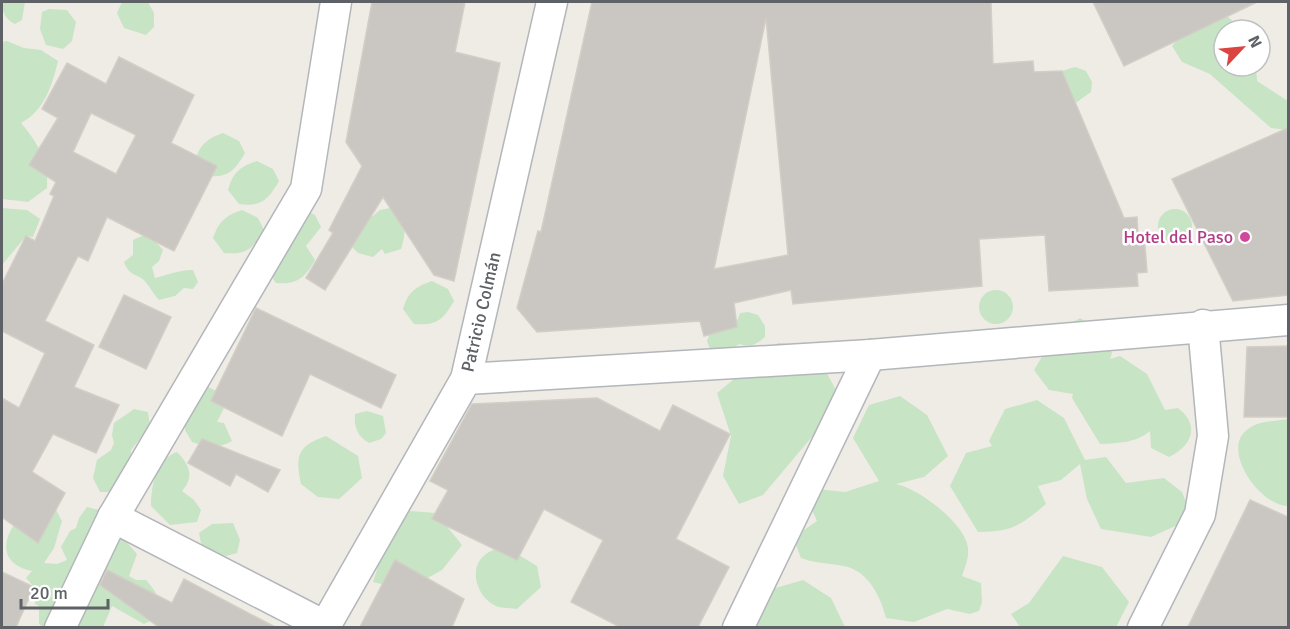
<svg xmlns="http://www.w3.org/2000/svg" width="1290" height="629" font-family="Signika,sans-serif">
	<style>
		.green { fill: #c7e4c5 }
		.building { fill: #cac7c3; stroke: #d3cec5; stroke-width: 1.5; fill-rule: evenodd }
		.lines { fill: none; stroke-linecap: round; stroke-linejoin: round }
		.street-casing { stroke: #b3b6ba; stroke-width: 33 }
		.street { stroke: #fff; stroke-width: 30 }
		.hotel-dot { fill: #d1479c; stroke: #fff; stroke-width: 2 }
		.labels { text-anchor: middle; stroke-width: 5; stroke-linejoin: round; paint-order: stroke }
		.hotel-label { font-size: 18px; fill: #b23c85; stroke: #fff; text-anchor: end }
		.street-label { font-size: 18px; fill: #5e6165; stroke: #fff }
	</style>
	<rect width="100%" height="100%" fill="#efece6"/>
	<g class="green">
		<path d="M2,2H25L22,20L15,24C6,20 1,11 2,2Z"/>
		<polygon points="122,2 148,2 154,13 154,27 146,35 124,28 117,13"/>
		<polygon points="49,9 67,10 76,22 72,41 63,49 46,45 40,29 42,12"/>
		<polygon points="1223,12 1242,30 1224,30 1224,66 1256,66 1257,81 1288,101 1288,130 1271,128 1210,74 1182,62 1172,46 1184,32"/>
		<path d="M7,41L24,48L41,50L58,61C52,86 44,111 21,123C38,143 49,162 47,188L28,202L2,199V42Z"/>
		<polygon points="1075,67 1086,71 1092,82 1091,92 1077,102 1068,97 1058,77 1062,71"/>
		<path d="M223,133L239,141L245,153C234,172 227,178 205,176L195,161C200,144 207,139 223,133Z"/>
		<path d="M257,161L273,169L279,181C268,200 261,207 239,204L228,190C233,172 240,167 257,161Z"/>
		<path d="M299,207L315,215L321,227L306,246L315,260C305,278 296,285 276,283L265,268Z"/>
		<polygon points="2,208 27,210 40,219 33,237 26,236 2,265"/>
		<path d="M390,208C406,220 407,230 401,249L385,254L382,249L373,257L358,253L350,245L364,215L373,216L380,210Z"/>
		<circle cx="1175" cy="226" r="17"/>
		<path d="M242,210L258,218L264,230C253,249 246,255 224,253L213,238C219,221 225,216 242,210Z"/>
		<path d="M144,235L156,242L163,250L159,261L152,267L155,278C166,275 183,269 193,270L198,282L193,289L184,288L175,296L159,300C153,294 147,281 141,278C132,273 128,273 124,262L133,255V240Z"/>
		<path d="M432,281L448,289L454,301C443,320 436,326 414,324L403,309C408,292 415,287 432,281Z"/>
		<circle cx="996" cy="307" r="17"/>
		<path d="M748,312L758,315L765,326V337C757,344 751,348 740,344L719,354L711,352L707,341L710,333L736,324L740,313Z"/>
		<path d="M1080,318L1100,331L1112,353L1110,359L1120,356L1147,374L1165,410L1178,408C1200,425 1193,445 1169,457L1151,448L1150,431C1136,443 1118,443 1100,444L1072,398L1073,394L1049,390L1034,370L1057,332Z"/>
		<polygon points="778,343 811,345 835,388 832,413 763,495 739,504 723,476 731,436 717,393"/>
		<path d="M208,387L221,393L225,406L217,422L224,423L232,441C218,449 206,447 192,442L185,430L184,419L192,414L190,410L198,390Z"/>
		<path d="M900,396L927,415L948,456L924,477L896,484C918,488 966,524 968,548C969,558 965,567 962,576L981,583L982,602L979,611L970,614L947,609L914,622L886,618C881,598 870,574 848,567C833,563 817,564 801,558L796,545L804,530L817,521L811,508L816,489L845,492L879,481L853,438L869,405Z"/>
		<path d="M1037,400L1064,418L1085,460L1106,457L1126,483L1164,478L1182,492L1188,507L1182,523L1151,537L1101,529L1087,499L1080,464L1061,480L1038,486L1046,504C1020,526 1013,531 978,532L950,486L966,453L992,446L989,441L1005,409Z"/>
		<polygon points="134,409 148,412 150,426 131,450 129,482 111,492 100,492 93,478 97,460 111,450 114,443 112,435 114,423"/>
		<path d="M367,411L383,416L386,433L381,439L369,443C357,436 354,427 355,414Z"/>
		<path d="M1288,419V506C1261,507 1219,449 1248,429C1258,421 1276,421 1288,419Z"/>
		<path d="M326,436L358,456L362,478L339,499L318,497L301,484C295,456 297,446 326,436Z"/>
		<path d="M177,452C189,464 195,477 182,491L194,500L201,510L197,522L170,525L151,506C151,487 156,459 177,452Z"/>
		<path d="M87,507L103,511L102,535L123,538L137,554L129,576L136,580H146C158,593 161,601 157,618L144,624L112,606L103,627H43L39,624V606L35,604L34,587L26,578L32,571C0,565 0,539 20,518C24,515 27,511 31,510C39,508 48,508 55,508L62,521L54,548L44,563L57,564L67,560L61,547L70,531L76,528L79,518Z"/>
		<polygon points="410,511 436,513 462,545 442,570 406,590 373,582 385,545"/>
		<polygon points="233,523 240,540 237,553 226,556 202,548 199,533 212,524"/>
		<path d="M504,546L537,566L541,587L517,609C511,608 504,608 499,607C481,602 469,576 480,560C486,552 495,549 504,546Z"/>
		<polygon points="1063,556 1102,567 1129,602 1116,627 1020,627 1011,614 1029,603"/>
		<polygon points="803,580 831,598 845,627 759,627 756,622 772,589"/>
	</g>
	<g class="building">
		<polygon points="372,2 465,2 455,52 500,63 454,281 434,275 383,197 325,290 306,278 333,233 329,230 362,166 346,142"/>
		<path d="M592,2H991L993,64L1033,61L1034,72L1062,71L1124,218L1137,217L1138,234H1144L1147,272L1137,273L1138,286L1049,291L1045,235L979,239L982,286L793,304L791,290L734,303L737,327L704,336L700,321L537,332L517,308L538,231L541,232ZM766,18L788,255L714,269Z"/>
		<polygon points="1093,2 1257,2 1124,66"/>
		<path d="M119,57L194,95L171,143L217,166L174,251L107,217L88,261L78,256L45,321L94,345L74,387L119,405L96,453L53,434L32,472L65,493L38,543L2,517V398L19,408L45,353L2,331V284L26,236L35,241L54,196L50,194L56,182L29,165L58,118L42,109L67,63L106,84ZM91,113L136,135L116,174L73,152Z"/>
		<polygon points="1288,128 1288,295 1233,301 1172,179"/>
		<polygon points="124,295 171,317 146,369 99,347"/>
		<polygon points="256,308 396,375 381,408 310,374 282,436 211,401"/>
		<polygon points="1288,346 1288,417 1244,417 1247,347"/>
		<polygon points="597,398 660,431 673,405 730,434 676,539 729,567 698,627 620,627 571,602 603,540 544,509 517,560 432,519 448,490 430,481 472,404"/>
		<polygon points="202,439 280,470 268,492 236,474 230,486 188,463"/>
		<polygon points="1250,500 1288,517 1288,627 1188,627"/>
		<polygon points="395,560 464,599 452,627 360,627"/>
		<polygon points="107,570 172,603 184,579 275,627 159,627 100,585"/>
		<polygon points="2,572 34,587 16,627 2,627"/>
	</g>
	<g class="lines">
		<g class="street-casing">
			<g id="street">
				<polyline points="466,379 870,355 1288,320"/>
				<polyline points="113,517 325,626"/>
				<polyline points="60,628 113,517 306,189 336,2"/>
				<polyline points="324,628 466,379 552,2"/>
				<polyline points="738,628 870,355"/>
				<polyline points="1143,628 1200,514 1213,436 1203,325"/>
			</g>
		</g>
		<use href="#street" class="street"/>
	</g>
	<circle class="hotel-dot" cx="1245" cy="237" r="6"/>
	<g class="labels">
		<g class="hotel-label">
			<text x="1233" y="243">Hotel del Paso</text>
		</g>
		<g class="street-label">
			<text transform="translate(481 312) rotate(-77)" y="6">Patricio Colmán</text>
		</g>
	</g>
	<rect width="1290" height="629" fill="none" stroke="#5e6165" stroke-width="6"/>
	<g transform="translate(1242 48) rotate(64)"><circle r="28" fill="#ffffff" stroke="#bfc0c1" stroke-width="1.5"/>
	<path d="M0-4.5L10 22L0 15L-10 22Z" fill="#db4440"/>
	<text y="-9" font-size="16" font-weight="bold" text-anchor="middle" fill="#5e6165">N</text>
	</g>
	<path d="M21 599v9h87v-9" fill="none" stroke="#5e6165" stroke-width="3"/>
	<text x="30" y="599" font-size="18" fill="#5e6165" stroke="#ffffff" stroke-width="4.5" paint-order="stroke">20 m</text>
</svg>
